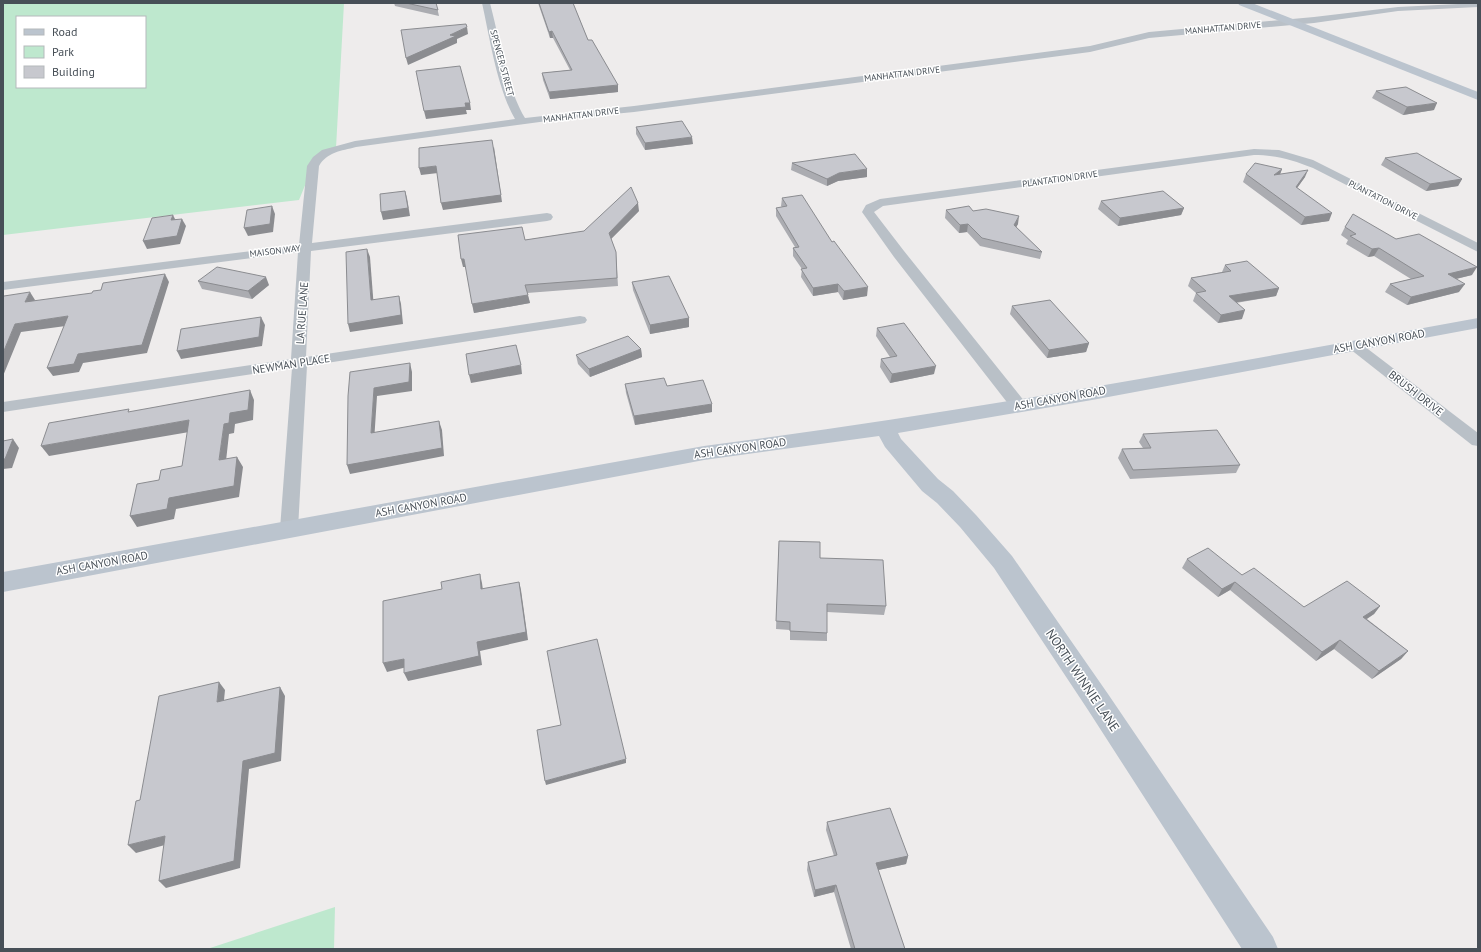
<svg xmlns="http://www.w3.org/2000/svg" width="1481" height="952" font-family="'PT Sans',sans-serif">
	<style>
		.green { fill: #bee8ce; fill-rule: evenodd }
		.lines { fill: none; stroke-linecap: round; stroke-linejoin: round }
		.street { fill: #b9c0c7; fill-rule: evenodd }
		.secondary { fill: #bbc4ce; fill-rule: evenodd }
		.wall { fill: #abacb1 }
		.shaded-wall { fill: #8b8c90 }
		.building { fill: #c7c8ce; stroke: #8b8c90 }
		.labels { text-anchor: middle; stroke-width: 3; stroke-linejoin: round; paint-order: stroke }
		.far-street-label { font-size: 9px; fill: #474f57; stroke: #fff }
		.street-label { font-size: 11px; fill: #474f57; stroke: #fff }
		.near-street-label { font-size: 13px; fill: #474f57; stroke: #fff }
	</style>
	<rect width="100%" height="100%" fill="#eeecec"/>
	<g class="green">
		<path d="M3,3H344L336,148L313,166L299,200L3,235ZM17,17H145V87H17Z"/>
		<polygon points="335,907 334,949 207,949"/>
	</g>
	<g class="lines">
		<g class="street">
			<path d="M482,3H490C499,37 507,89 525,118L634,106L1090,46L1149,32L1314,17L1398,7L1478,3V7L1398,11L1314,23L1149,38L1090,52L634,112L562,119L356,147C341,151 327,152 319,166L312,243L547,213L551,214L553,217L551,220L547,221L311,251L306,357L580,316L585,317L587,320L585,323L580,324L307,366L298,529L295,534L289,536L283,534L280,529L292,368L3,412V402L291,359L298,252L3,290V282L299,245L307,166L313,157L322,150L355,141L515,119C497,88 490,39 482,3Z"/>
			<path d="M1254,149L1279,150L1313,160L1478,243V252L1313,168C1293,160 1276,155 1254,155L883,206L874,212L904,251L1025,402L1027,406L1025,410L1019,411L1013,410L894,257L862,212L866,205L880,199Z"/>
			<polygon points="1355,342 1360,343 1478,433 1478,446 1472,445 1350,349 1348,346 1350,343"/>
		</g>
		<g class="secondary">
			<polygon points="1238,3 1252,3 1478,92 1478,100 1239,5"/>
			<path d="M1478,318V328L1092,400L898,433L901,439L938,479L953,491L976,515L1012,556L1108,694L1273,937L1278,949H1242L1088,710L994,568L960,527L937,503L922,491L885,447L879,436L704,460L3,592V572L704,446C963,413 1220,365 1478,318Z"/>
		</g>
	</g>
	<g class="wall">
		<polygon points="394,3 436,3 439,16 395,6"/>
		<polygon points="538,3 573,3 588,40 618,92 550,99 543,80 542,73 570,70 553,38 550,38"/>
		<polygon points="1376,91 1434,110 1403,115 1372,98"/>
		<polygon points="636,127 693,144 645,150 636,134"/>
		<polygon points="1385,158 1462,179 1458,186 1426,191 1381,165"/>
		<polygon points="792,163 867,177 838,181 827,186 791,170"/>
		<polygon points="1282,169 1280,174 1305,177 1297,188 1329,221 1301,225 1243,182 1246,174"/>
		<polygon points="782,198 867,296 843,300 838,292 813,296 801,277 802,269 793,256 793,248 795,247 776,216 776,208 782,207 781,206"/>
		<polygon points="1101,201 1184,208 1181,215 1118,226 1098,209"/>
		<polygon points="946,210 973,211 1018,224 1016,227 1042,252 1040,259 980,246 967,232 959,233 945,218"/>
		<polygon points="639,211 611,239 616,252 618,286 527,293 530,303 474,313 466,267 463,267 525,240 584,231"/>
		<polygon points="1345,227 1396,239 1472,275 1456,279 1459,292 1407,305 1385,292 1390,284 1411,279 1374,256 1368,257 1346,244 1348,240 1341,235"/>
		<polygon points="1225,265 1279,288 1276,296 1236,303 1242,319 1218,323 1193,301 1196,293 1188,286 1191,278 1222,272"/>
		<polygon points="198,281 269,285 252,299 202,289"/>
		<polygon points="632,282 689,318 689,327 650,334 633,290"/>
		<polygon points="1012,306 1089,343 1086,352 1047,358 1010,314"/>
		<polygon points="877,328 934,374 890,383 880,367 881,359 890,357 876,336"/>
		<polygon points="641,349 642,357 590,377 578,364 576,355"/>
		<polygon points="625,384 667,386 712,412 635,425 626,393"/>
		<polygon points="1143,434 1240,465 1236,473 1130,479 1118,458 1122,449 1143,448 1139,442"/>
		<polygon points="779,541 820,558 886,606 884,615 827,612 827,641 790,640 790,630 776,629"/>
		<polygon points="1187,559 1242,575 1304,607 1380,606 1374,614 1367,619 1408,651 1401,659 1372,679 1334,649 1316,661 1230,590 1218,597 1182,568"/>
		<polygon points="827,822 908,856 906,864 878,870 905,949 851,949 834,892 814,897 807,870 808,862 834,856 826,830"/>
	</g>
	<g class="shaded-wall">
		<polygon points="467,27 468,34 457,39 457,43 408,65 406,58 450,35"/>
		<polygon points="552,31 553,38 550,38 549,32"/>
		<polygon points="618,85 618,92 550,99 549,92"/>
		<polygon points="465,103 470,103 471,110 466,110 467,114 426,119 424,111"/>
		<polygon points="1437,103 1434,110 1403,115 1407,107"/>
		<polygon points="692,137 693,144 645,150 645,143"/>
		<polygon points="494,147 502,202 443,210 441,203"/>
		<polygon points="436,166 438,173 421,175 419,168"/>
		<polygon points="867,169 867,177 838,181 827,186 827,179 839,173"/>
		<polygon points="1282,169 1279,177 1274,175"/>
		<polygon points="1308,170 1305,177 1292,195 1296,187"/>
		<polygon points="1462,179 1458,186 1426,191 1430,184"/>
		<polygon points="405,191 407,198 410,216 383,220 381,212"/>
		<polygon points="638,203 639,211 610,240 609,233"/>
		<polygon points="272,206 275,214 273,232 248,236 244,228"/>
		<polygon points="1184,208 1181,215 1118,226 1120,218"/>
		<polygon points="1332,213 1329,221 1301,225 1305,217"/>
		<polygon points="173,215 177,223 171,220"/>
		<polygon points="1019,216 1018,224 1013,233 1014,225"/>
		<polygon points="182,219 186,226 180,244 147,249 143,241"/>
		<polygon points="968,224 967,232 959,233 960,225"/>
		<polygon points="1379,248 1374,256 1368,257 1372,249"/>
		<polygon points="367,249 370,257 374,309 371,300"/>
		<polygon points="461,259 464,259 466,267 463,267"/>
		<polygon points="1477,267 1472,275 1443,282 1448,274"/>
		<polygon points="165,274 169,282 147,353 83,363 79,372 53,376 47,368 78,354"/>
		<polygon points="266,277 269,285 252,299 248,291"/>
		<polygon points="838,284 838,292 813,296 813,288"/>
		<polygon points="1465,284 1459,292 1407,305 1411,297"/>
		<polygon points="868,287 867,296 843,300 844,291"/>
		<polygon points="1279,288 1276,296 1225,304 1229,296"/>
		<polygon points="30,292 35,300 30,311 25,302"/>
		<polygon points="528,295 530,303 474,313 472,304"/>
		<polygon points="399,296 401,304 403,324 350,332 348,324"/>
		<polygon points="1245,310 1242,319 1218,323 1221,315"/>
		<polygon points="68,316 73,325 21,332 3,376 3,353 15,324"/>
		<polygon points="261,317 265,325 262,346 181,359 177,351"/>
		<polygon points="689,318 689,327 650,334 650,325"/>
		<polygon points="1089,343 1086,352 1047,358 1049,350"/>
		<polygon points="641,349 642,357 590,377 589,369"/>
		<polygon points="410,363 412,372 412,391 377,396 374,442 371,433 374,388"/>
		<polygon points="521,365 522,374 471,383 469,375"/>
		<polygon points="936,366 934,374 890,383 892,374"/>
		<polygon points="250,390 254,400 253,420 235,424 234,433 229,434 225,470 219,460 224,424 230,413"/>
		<polygon points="712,404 712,412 635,425 634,416"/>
		<polygon points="189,420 195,431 49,456 41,446"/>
		<polygon points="439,421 442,430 444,456 350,474 347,465"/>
		<polygon points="13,439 19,448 12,468 3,469 3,459"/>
		<polygon points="237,457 243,467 239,497 176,509 174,519 137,527 130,516 169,498"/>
		<polygon points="480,574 482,583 484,598 481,589"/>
		<polygon points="519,582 521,590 528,640 480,651 482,665 408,681 404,673 477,642"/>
		<polygon points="1235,582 1230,590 1218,597 1222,589"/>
		<polygon points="1380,606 1374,614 1357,625 1363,617"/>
		<polygon points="1340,640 1334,649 1316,661 1322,652"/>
		<polygon points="1408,651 1401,659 1372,679 1379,671"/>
		<polygon points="404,659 407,667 387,672 383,663"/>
		<polygon points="219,682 225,690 223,710 217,702"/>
		<polygon points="280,687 285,696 281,761 249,769 240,868 166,888 159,881 243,761"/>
		<polygon points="626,759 626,763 546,785 545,781"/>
		<polygon points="165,836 172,843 136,853 128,845"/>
		<polygon points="908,856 906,864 874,871 876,863"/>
		<polygon points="836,885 834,892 814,897 815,890"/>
	</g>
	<g class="building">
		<polygon points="406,3 436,3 438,10"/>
		<polygon points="539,3 573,3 588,40 592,40 618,85 549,92 542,73 572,70 552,31 549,32"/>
		<polygon points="466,24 467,27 450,35 456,36 406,58 401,30"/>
		<polygon points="460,66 470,103 465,103 466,107 424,111 416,71"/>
		<polygon points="1406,87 1437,103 1407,107 1376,91"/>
		<polygon points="682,121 692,137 645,143 636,127"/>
		<polygon points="492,140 501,195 441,203 436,166 419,168 419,148"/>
		<polygon points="1417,153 1462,179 1430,184 1385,158"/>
		<polygon points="855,154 867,169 839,173 827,179 792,163"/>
		<polygon points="1255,163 1282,169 1274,175 1308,170 1296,187 1332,213 1305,217 1246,174"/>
		<polygon points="631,187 638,203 609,233 616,252 617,278 525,285 528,295 472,304 464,259 461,259 458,235 522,227 525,240 584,231"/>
		<polygon points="405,191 408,208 381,212 380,194"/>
		<polygon points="1163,191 1184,208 1120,218 1101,201"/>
		<polygon points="802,195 832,242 834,241 868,287 844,291 838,284 813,288 801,269 807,268 793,248 799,247 776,208 787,206 782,198"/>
		<polygon points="272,206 270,224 244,228 247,210"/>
		<polygon points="969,206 973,211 986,209 1019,216 1014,225 1042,252 982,238 968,224 960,225 946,210"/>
		<polygon points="1353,214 1396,239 1419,234 1477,267 1448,274 1465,284 1411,297 1390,284 1424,276 1379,248 1372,249 1350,236 1356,234 1345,227"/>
		<polygon points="173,215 171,220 182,219 177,236 143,241 152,218"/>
		<polygon points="367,249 371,300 399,296 401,315 348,324 346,252"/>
		<polygon points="1247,261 1279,288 1229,296 1245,310 1221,315 1196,293 1206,291 1191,278 1231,271 1225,265"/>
		<polygon points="217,267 266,277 248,291 198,281"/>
		<polygon points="165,274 142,345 78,354 74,364 47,368 68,316 15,324 3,353 3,297 4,296 30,292 25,302 92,293 93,291 101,290 103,283"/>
		<polygon points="669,276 689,318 650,325 632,282"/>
		<polygon points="1050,300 1089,343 1049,350 1012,306"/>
		<polygon points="261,317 259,337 177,351 181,329"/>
		<polygon points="904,323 936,366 892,374 881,359 897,356 877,328"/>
		<polygon points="628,336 641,349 589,369 576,355"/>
		<polygon points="516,345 521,365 469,375 466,354"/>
		<polygon points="410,363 409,382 374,388 371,433 439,421 442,448 347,465 348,396 350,372"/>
		<polygon points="664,378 667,386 703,380 712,404 634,416 625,384"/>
		<polygon points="250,390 248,410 230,413 229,423 224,424 219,460 237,457 234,486 169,498 167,509 130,516 137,484 159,480 161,470 182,466 189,420 41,446 49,423 129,409 128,412"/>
		<polygon points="1217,430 1240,465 1133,470 1122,449 1151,448 1143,434"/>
		<polygon points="13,439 5,459 3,459 3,441"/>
		<polygon points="779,541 820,542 820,558 883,560 886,606 827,604 827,633 790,631 790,622 776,621"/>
		<polygon points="1208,548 1242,575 1254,568 1304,607 1347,581 1380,606 1363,617 1408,651 1379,671 1340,640 1322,652 1235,582 1222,589 1187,559"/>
		<polygon points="480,574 481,589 519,582 526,632 477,642 479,656 404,673 404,659 383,663 383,601 442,589 441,582"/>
		<polygon points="597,639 626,759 545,781 537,730 561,725 547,651"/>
		<polygon points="219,682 217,702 280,687 275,753 243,761 234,861 159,881 165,836 128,845 136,801 140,800 159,696"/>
		<polygon points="890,808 908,856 876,863 905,949 855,949 836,885 815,890 808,862 837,855 827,822"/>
	</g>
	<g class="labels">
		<g class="far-street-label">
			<text transform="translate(1223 28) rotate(-5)" y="3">MANHATTAN DRIVE</text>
			<text transform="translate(502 63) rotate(75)" y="3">SPENCER STREET</text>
			<text transform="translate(902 74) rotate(-7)" y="3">MANHATTAN DRIVE</text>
			<text transform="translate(581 115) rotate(-7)" y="3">MANHATTAN DRIVE</text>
			<text transform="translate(1060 179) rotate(-8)" y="3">PLANTATION DRIVE</text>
			<text transform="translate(1383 200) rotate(27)" y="3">PLANTATION DRIVE</text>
			<text transform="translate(275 251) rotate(-7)" y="3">MAISON WAY</text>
		</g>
		<g class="street-label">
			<text transform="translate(302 313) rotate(-86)" y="4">LA RUE LANE</text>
			<text transform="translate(1379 341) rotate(-10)" y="4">ASH CANYON ROAD</text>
			<text transform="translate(291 364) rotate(-9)" y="4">NEWMAN PLACE</text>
			<text transform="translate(1416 393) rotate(38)" y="4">BRUSH DRIVE</text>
			<text transform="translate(1060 398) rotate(-10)" y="4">ASH CANYON ROAD</text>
			<text transform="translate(740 448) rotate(-8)" y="4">ASH CANYON ROAD</text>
			<text transform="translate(421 505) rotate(-10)" y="4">ASH CANYON ROAD</text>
			<text transform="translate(102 563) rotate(-10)" y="4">ASH CANYON ROAD</text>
		</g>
		<g class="near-street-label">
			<text transform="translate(1083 680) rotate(56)" y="5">NORTH WINNIE LANE</text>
		</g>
	</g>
	<rect width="1481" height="952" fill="none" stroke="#474f57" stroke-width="8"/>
	<rect x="16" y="16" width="130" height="72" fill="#ffffff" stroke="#b5b9bc"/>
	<rect x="24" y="29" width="20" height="6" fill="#bbc4ce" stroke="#b5b9bc"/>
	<text x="52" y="36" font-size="12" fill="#474f57">Road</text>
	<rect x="24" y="46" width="20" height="12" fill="#bee8ce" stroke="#b5b9bc"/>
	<text x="52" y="56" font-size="12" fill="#474f57">Park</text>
	<rect x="24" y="66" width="20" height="12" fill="#c7c8ce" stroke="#b5b9bc"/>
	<text x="52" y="76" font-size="12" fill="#474f57">Building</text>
</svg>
